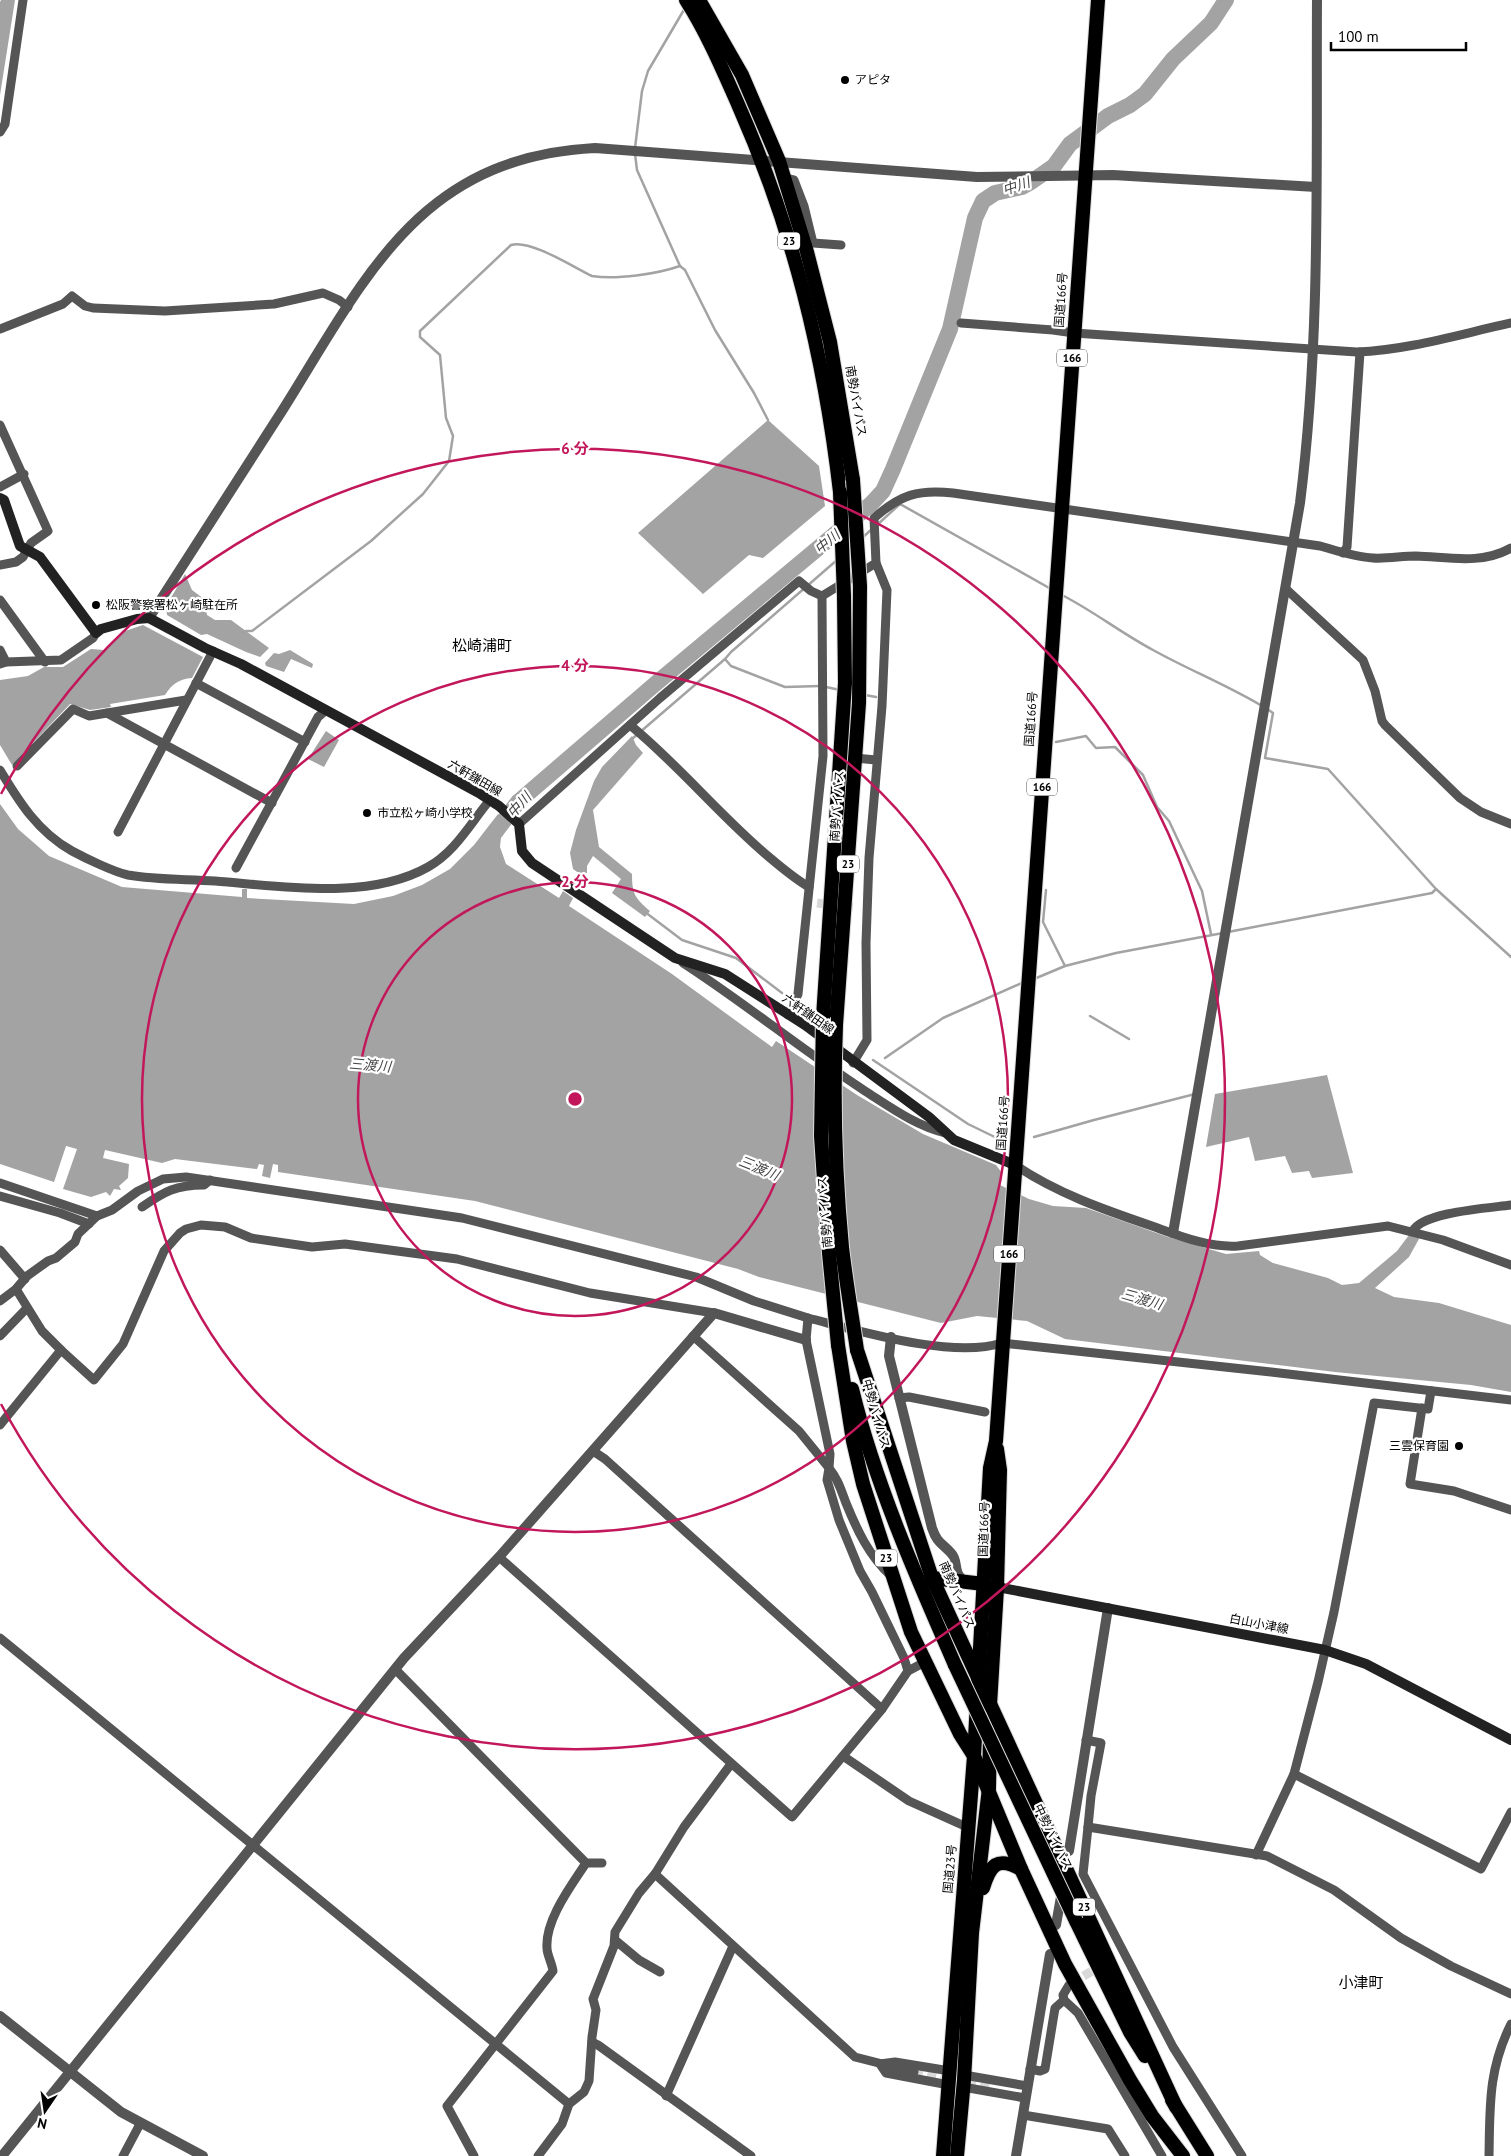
<svg xmlns="http://www.w3.org/2000/svg" width="1511" height="2156" font-family="'PT Sans','Noto Sans JP',sans-serif">
	<style>
		.water { fill: #a3a3a3 }
		.lines { fill: none; stroke-linecap: round; stroke-linejoin: round }
		.stream { stroke: #a3a3a3; stroke-width: 2.5 }
		.river { stroke: #a3a3a3; stroke-width: 16 }
		.minor-tunnel { stroke: #d9d9d9; stroke-width: 9; stroke-dasharray: 9 4.5; stroke-linecap: butt }
		.trunk-casing { stroke: #dbdbdb; stroke-width: 16 }
		.minor { stroke: #555; stroke-width: 9 }
		.tertiary { stroke: #555; stroke-width: 10 }
		.secondary { stroke: #222; stroke-width: 10 }
		.trunk { stroke: #000; stroke-width: 14 }
		.trunk-bridge-casing { stroke: #dbdbdb; stroke-width: 16; stroke-linecap: butt }
		.trunk-bridge { stroke: #000; stroke-width: 14 }
		.ring { fill: none; stroke: #c2185b; stroke-width: 2.5 }
		.poi-dot { fill: #000; stroke: #fff; stroke-width: 2 }
		.labels { text-anchor: middle; stroke-width: 4.5; stroke-linejoin: round; paint-order: stroke }
		.shield { fill: #fff; stroke: #4c4c4c; stroke-width: 1 }
		.shield-label { font-size: 11px; font-weight: bold; fill: #000 }
		.poi-label { font-size: 12px; fill: #000; stroke: #fff; text-anchor: start }
		.street-label { font-size: 12px; fill: #000; stroke: #fff }
		.water-label { font-size: 14px; font-style: italic; fill: #444; stroke: #fff }
		.quarter-label { font-size: 15px; fill: #000; stroke: #fff }
		.centre { fill: #c2185b; stroke: #fff; stroke-width: 2.5 }
		.ring-label { font-size: 15px; text-anchor: middle; font-weight: bold; fill: #c2185b; stroke: #fff; stroke-width: 4.5; stroke-linejoin: round; paint-order: stroke }
	</style>
	<rect width="100%" height="100%" fill="#fff"/>
	<g class="water">
		<polygon points="1,0 15,0 0,95 0,2"/>
		<polygon points="768,420 819,466 825,506 763,558 749,555 703,594 638,533"/>
		<polygon points="185,574 192,590 204,599 207,615 215,620 231,620 269,648 260,657 246,652 207,634 201,635 167,615 166,606"/>
		<path d="M143,625L203,657L192,678C179,679 172,684 165,695L110,704L111,707L90,710L70,704L12,765L0,745V680L28,676L44,667H63L91,649L104,650L125,631Z"/>
		<polygon points="290,650 313,664 312,668 291,659 284,672 266,666 265,663 274,653 279,654"/>
		<polygon points="326,731 339,740 324,767 308,759"/>
		<path d="M632,736L636,745L643,753L593,810L599,847L632,874C632,894 635,898 650,911L645,917L612,893L621,879L593,856L587,866V873L580,874L573,869L570,853L576,830L594,781L602,767Z"/>
		<polygon points="0,804 18,829 49,856 122,887 242,897 242,889 247,889 247,898 354,904 393,896 422,885 450,869 474,845 498,814 509,825 501,837 500,847 506,864 559,898 563,891 573,898 569,906 672,974 772,1047 776,1041 857,1095 923,1134 996,1165 1002,1173 1000,1185 1029,1199 1053,1206 1086,1208 1168,1237 1226,1254 1259,1251 1260,1255 1273,1263 1328,1278 1342,1285 1359,1283 1397,1251 1409,1235 1420,1237 1409,1257 1375,1288 1394,1297 1439,1303 1511,1325 1511,1392 1471,1385 1335,1372 1065,1339 1027,1321 977,1316 941,1323 759,1277 738,1269 475,1201 278,1172 278,1165 273,1164 270,1178 262,1176 264,1165 259,1164 257,1169 175,1159 162,1163 105,1150 103,1158 129,1164 128,1178 119,1186 121,1190 114,1189 110,1196 106,1192 91,1197 63,1189 77,1149 66,1146 54,1182 0,1164"/>
		<polygon points="1327,1075 1353,1173 1312,1178 1309,1171 1292,1173 1285,1156 1255,1161 1249,1137 1206,1147 1215,1094"/>
	</g>
	<g class="lines">
		<g class="stream">
			<polyline points="635,148 642,91 648,71 685,8"/>
			<polyline points="635,154 637,170 680,266 685,270 715,330 754,393 768,420"/>
			<polyline points="877,525 900,504 1051,589"/>
			<polyline points="862,538 872,529"/>
			<path d="M1060,594C1092,610 1121,633 1153,650C1189,670 1227,685 1262,706"/>
			<path d="M246,631H252L371,541L423,494L449,461L453,436L446,418L440,355L420,337V331L511,245C530,239 573,267 592,276C616,280 657,274 680,266"/>
			<polyline points="725,659 731,652 837,560"/>
			<polyline points="826,687 840,690"/>
			<polyline points="865,695 876,697"/>
			<polyline points="1267,709 1273,713 1265,758 1328,769 1436,889 1511,957"/>
			<polyline points="632,739 725,659 731,666 785,687 820,686"/>
			<polyline points="1056,742 1086,736 1096,748 1115,747 1143,775 1157,807 1169,821 1202,891 1211,934"/>
			<polyline points="574,887 581,871"/>
			<polyline points="1046,890 1043,922 1065,966"/>
			<polyline points="645,912 682,940 736,958 782,993"/>
			<polyline points="1228,932 1432,893 1436,889"/>
			<polyline points="1034,979 1065,966 1116,953 1223,933"/>
			<polyline points="1090,1016 1129,1039"/>
			<polyline points="885,1058 943,1018 1024,982"/>
			<polyline points="873,1060 968,1124 1003,1141"/>
			<polyline points="1034,1137 1094,1120 1195,1094"/>
		</g>
		<polyline class="river" points="491,838 518,802 654,685 871,504 883,491 893,469 950,329 975,218 983,201 995,193 1022,187 1031,182 1054,166 1070,144 1108,116 1130,105 1145,94 1173,59 1211,23 1226,0"/>
		<g class="minor-tunnel">
			<polyline points="817,903 856,908"/>
			<polyline points="1072,1983 1102,1965"/>
			<polyline points="914,2072 993,2086"/>
		</g>
		<g class="trunk-casing">
			<g id="trunk">
				<path d="M686,0C706,31 722,68 737,102C793,228 824,354 840,492"/>
				<polyline points="699,0 742,75 779,161 807,252 830,342 853,480"/>
				<polyline points="823,1017 845,683 844,596"/>
				<polyline points="836,1025 859,703 860,586"/>
				<polyline points="838,1345 853,1441 863,1484 911,1632 960,1734 974,1756 1021,1869 1065,1964 1130,2080 1152,2116 1183,2156"/>
				<polyline points="857,1350 932,1578 1176,2107"/>
				<path d="M852,1389C875,1483 916,1576 955,1665"/>
				<polyline points="932,1578 984,1584"/>
				<polyline points="990,1705 997,1588 1000,1470 997,1449"/>
				<path d="M983,1888C990,1865 997,1856 1021,1869"/>
				<polyline points="1076,1921 1130,2032 1145,2056"/>
				<polyline points="1172,2100 1207,2156"/>
				<polyline points="943,2156 974,1756 990,1468 996,1441 1098,0"/>
				<polyline points="957,2156 964,2080 972,1933 989,1788 990,1736"/>
			</g>
		</g>
		<g class="minor">
			<polyline points="0,132 5,124 23,0"/>
			<polyline points="784,178 794,180 804,206 813,243 841,245"/>
			<path d="M961,323L1053,330L1074,333L1357,352C1409,350 1460,334 1511,323"/>
			<polyline points="0,329 63,304 72,296 85,306 93,308 165,311 274,304 323,293 339,300 348,307"/>
			<polyline points="0,425 48,531 31,543 23,557 16,562 0,565"/>
			<polyline points="0,487 24,474"/>
			<polyline points="1343,553 1347,547 1360,352"/>
			<polyline points="1286,589 1363,660 1375,691 1382,721 1385,725 1460,798 1481,812 1511,824"/>
			<polyline points="0,600 45,662"/>
			<polyline points="0,650 6,662"/>
			<polyline points="0,664 6,662 61,660 93,638 96,633"/>
			<polyline points="196,683 305,742"/>
			<polyline points="107,713 272,803"/>
			<path d="M630,725C680,766 720,816 769,857C782,868 795,879 809,887"/>
			<polyline points="855,758 876,760"/>
			<polyline points="17,766 73,709 89,716 186,700"/>
			<path d="M0,770C20,803 38,832 72,851C85,858 114,872 128,875C156,880 187,879 215,881C281,886 368,901 428,867C455,852 470,824 489,801"/>
			<path d="M519,824L660,698L799,581L811,591L822,596L876,563L874,518C900,495 918,489 953,493L1320,546C1338,551 1355,557 1373,558C1387,559 1402,556 1416,556C1448,557 1481,565 1511,548"/>
			<polyline points="118,832 213,651"/>
			<polyline points="236,868 318,717 326,710"/>
			<path d="M683,963C745,1003 802,1050 865,1091C890,1107 916,1126 946,1133"/>
			<polyline points="788,1015 798,994 823,756 822,596"/>
			<polyline points="853,1063 867,1040 866,943 869,858 882,706 887,590 876,563"/>
			<path d="M1015,1165C1056,1193 1105,1210 1152,1226C1180,1236 1209,1248 1238,1246L1388,1226L1443,1240L1511,1265"/>
			<polyline points="0,1183 97,1216"/>
			<polyline points="0,1196 60,1213 89,1224"/>
			<path d="M142,1207C165,1191 176,1185 204,1185L210,1180"/>
			<path d="M1413,1231C1422,1212 1490,1208 1511,1205"/>
			<polyline points="0,1250 25,1279"/>
			<polyline points="16,1289 42,1331 61,1350 94,1380 123,1344 164,1251 180,1233 186,1229 201,1225 225,1227 251,1238 312,1247 345,1244 457,1259 590,1293 714,1313"/>
			<polyline points="0,1301 16,1289 27,1276 48,1261 56,1258 75,1242 78,1234 97,1216 112,1210 138,1191 163,1179 186,1177 462,1218 696,1277 754,1301 808,1318"/>
			<polyline points="0,1336 27,1308"/>
			<polyline points="693,1336 799,1431 829,1468 827,1480 839,1520 860,1571 872,1592 904,1658 908,1671"/>
			<polyline points="899,1398 909,1397 985,1412"/>
			<polyline points="1422,1408 1410,1484 1454,1491 1511,1510"/>
			<polyline points="0,1425 61,1350"/>
			<polyline points="593,1451 605,1459 882,1709"/>
			<polyline points="499,1557 792,1817 882,1709 908,1671 925,1662"/>
			<path d="M891,1576C869,1556 857,1530 846,1503C841,1490 838,1479 829,1468L830,1454L806,1340L808,1318C860,1331 952,1359 1002,1343L1271,1372L1511,1400"/>
			<polyline points="0,1638 569,2104"/>
			<polyline points="395,1669 586,1863 602,1863"/>
			<polyline points="1086,1740 1101,1743 1091,1796 1088,1827 1267,1856 1334,1890 1401,1938 1451,1966 1511,1994"/>
			<polyline points="843,1756 909,1801 969,1828"/>
			<polyline points="1294,1774 1481,1869 1511,1812"/>
			<polyline points="1088,1827 1083,1874 1173,2047 1242,2156"/>
			<polyline points="1256,1855 1294,1774 1318,1682 1334,1612 1374,1403 1428,1409 1431,1391"/>
			<polyline points="655,1874 855,2057 914,2072"/>
			<polyline points="615,1940 639,1960 660,1972"/>
			<polyline points="1069,1985 1063,1995 1064,2000 1078,2013 1162,2156"/>
			<polyline points="592,2042 598,2045 751,2156"/>
			<polyline points="1030,2069 1040,2071 1045,2069 1055,2008 1064,2000"/>
			<polyline points="964,2075 1027,2086"/>
			<polyline points="949,2085 886,2073 880,2064 895,2062 950,2071"/>
			<polyline points="963,2087 1025,2098"/>
			<polyline points="666,2096 733,1946"/>
			<polyline points="1023,2115 1108,2129 1125,2156"/>
			<polyline points="123,2156 140,2124"/>
			<path d="M474,2156L447,2106L553,1971C552,1963 547,1955 547,1948C545,1920 571,1886 586,1863"/>
			<polyline points="538,2156 562,2124 569,2104 584,2092 589,2081 592,2037 596,2010 593,1999 614,1946 615,1932 639,1893 655,1874 684,1827 731,1764"/>
			<path d="M1489,2156C1490,2107 1488,2070 1511,2024"/>
		</g>
		<g class="tertiary">
			<path d="M149,618C193,549 238,480 282,411C365,279 418,157 595,148L977,177L1113,175L1316,187"/>
			<path d="M1173,1233L1300,503C1321,337 1316,167 1317,0"/>
			<path d="M891,1337L889,1356L932,1528C937,1543 942,1543 951,1553C959,1561 952,1572 964,1581"/>
			<polyline points="1069,1851 1108,1608"/>
			<polyline points="1056,1925 1062,1891"/>
			<polyline points="0,2016 121,2112 203,2156"/>
			<polyline points="2,2156 404,1658 499,1557 714,1313 806,1340"/>
			<polyline points="1016,2156 1050,1954"/>
		</g>
		<g class="secondary">
			<polyline points="0,498 4,500 20,546 40,557 96,633 101,629 137,619 149,618 205,648 241,664 479,793 499,806 519,824 522,851 532,863 675,958 725,974 805,1025 929,1117 954,1140 1015,1165"/>
			<polyline points="992,1586 1325,1650 1366,1664 1511,1740"/>
		</g>
		<use href="#trunk" class="trunk"/>
		<g class="trunk-bridge-casing">
			<g id="trunk-bridge">
				<polyline points="853,480 860,586"/>
				<polyline points="840,492 844,596"/>
				<polyline points="823,1017 821,1136 829,1253 838,1345"/>
				<path d="M836,1025C833,1100 835,1173 842,1247C846,1282 852,1316 857,1350"/>
				<polyline points="955,1665 1076,1921"/>
			</g>
		</g>
		<use href="#trunk-bridge" class="trunk-bridge"/>
	</g>
	<g class="ring">
		<circle cx="575" cy="1099" r="217"/>
		<circle cx="575" cy="1099" r="433"/>
		<path d="M1 794A650 650 0 1 1 1 1404"/>
	</g>
	<g class="poi-dot">
		<circle cx="845" cy="80" r="5"/>
		<circle cx="96" cy="605" r="5"/>
		<circle cx="367" cy="813" r="5"/>
		<circle cx="1459" cy="1446" r="5"/>
	</g>
	<g class="labels">
		<g class="shield">
			<rect x="778" y="232.5" width="22" height="17" rx="4"/>
			<rect x="1057" y="349.5" width="30" height="17" rx="4"/>
			<rect x="1027" y="778.5" width="30" height="17" rx="4"/>
			<rect x="837" y="855.5" width="22" height="17" rx="4"/>
			<rect x="994" y="1245.5" width="30" height="17" rx="4"/>
			<rect x="875" y="1549.5" width="22" height="17" rx="4"/>
			<rect x="1073" y="1898.5" width="22" height="17" rx="4"/>
		</g>
		<g class="shield-label">
			<text x="789" y="245">23</text>
			<text x="1072" y="362">166</text>
			<text x="1042" y="791">166</text>
			<text x="848" y="868">23</text>
			<text x="1009" y="1258">166</text>
			<text x="886" y="1562">23</text>
			<text x="1084" y="1911">23</text>
		</g>
		<g class="poi-label">
			<text x="855" y="84">アピタ</text>
			<text x="106" y="609">松阪警察署松ヶ崎駐在所</text>
			<text x="377" y="817">市立松ヶ崎小学校</text>
			<text x="1449" y="1450" text-anchor="end">三雲保育園</text>
		</g>
		<g class="street-label">
			<text transform="translate(1061 300) rotate(-86)" y="4">国道166号</text>
			<text transform="translate(856 401) rotate(80)" y="4">南勢バイパス</text>
			<text transform="translate(1031 719) rotate(-86)" y="4">国道166号</text>
			<text transform="translate(475 778) rotate(30)" y="4">六軒鎌田線</text>
			<text transform="translate(837 806) rotate(-86)" y="4">南勢バイパス</text>
			<text transform="translate(808 1014) rotate(35)" y="4">六軒鎌田線</text>
			<text transform="translate(1003 1123) rotate(-86)" y="4">国道166号</text>
			<text transform="translate(825 1212) rotate(-95)" y="4">南勢バイパス</text>
			<text transform="translate(876 1414) rotate(74)" y="4">中勢バイパス</text>
			<text transform="translate(984 1529) rotate(-88)" y="4">国道166号</text>
			<text transform="translate(957 1595) rotate(67)" y="4">南勢バイパス</text>
			<text transform="translate(1259 1624) rotate(11)" y="4">白山小津線</text>
			<text transform="translate(1053 1837) rotate(64)" y="4">中勢バイパス</text>
			<text transform="translate(950 1869) rotate(-85)" y="4">国道23号</text>
		</g>
		<g class="water-label">
			<text transform="translate(1016 186) rotate(-19)" y="5">中川</text>
			<text transform="translate(827 542) rotate(-40)" y="5">中川</text>
			<text transform="translate(519 805) rotate(-48)" y="5">中川</text>
			<text transform="translate(370 1065) rotate(5)" y="5">三渡川</text>
			<text transform="translate(759 1168) rotate(22)" y="5">三渡川</text>
			<text transform="translate(1142 1299) rotate(16)" y="5">三渡川</text>
		</g>
		<g class="quarter-label">
			<text x="482" y="651">松崎浦町</text>
			<text x="1361" y="1988">小津町</text>
		</g>
	</g>
	<circle cx="575" cy="1099" r="8" class="centre"/>
	<g class="ring-label">
		<text x="575" y="454">6 分</text>
		<text x="575" y="671">4 分</text>
		<text x="575" y="887">2 分</text>
	</g>
	<g transform="translate(45 2111) rotate(193)" stroke="#ffffff" stroke-width="4" paint-order="stroke">
	<path d="M0-4L9 19L0 12L-9 19Z" fill="#000000"/>
	<text y="-8" font-size="14" font-weight="bold" text-anchor="middle" fill="#000000">N</text>
	</g>
	<path d="M1331 42v8h135v-8" fill="none" stroke="#000000" stroke-width="2.5"/>
	<text x="1338" y="42" font-size="15" fill="#000000" stroke="#ffffff" stroke-width="4" paint-order="stroke">100 m</text>
</svg>
